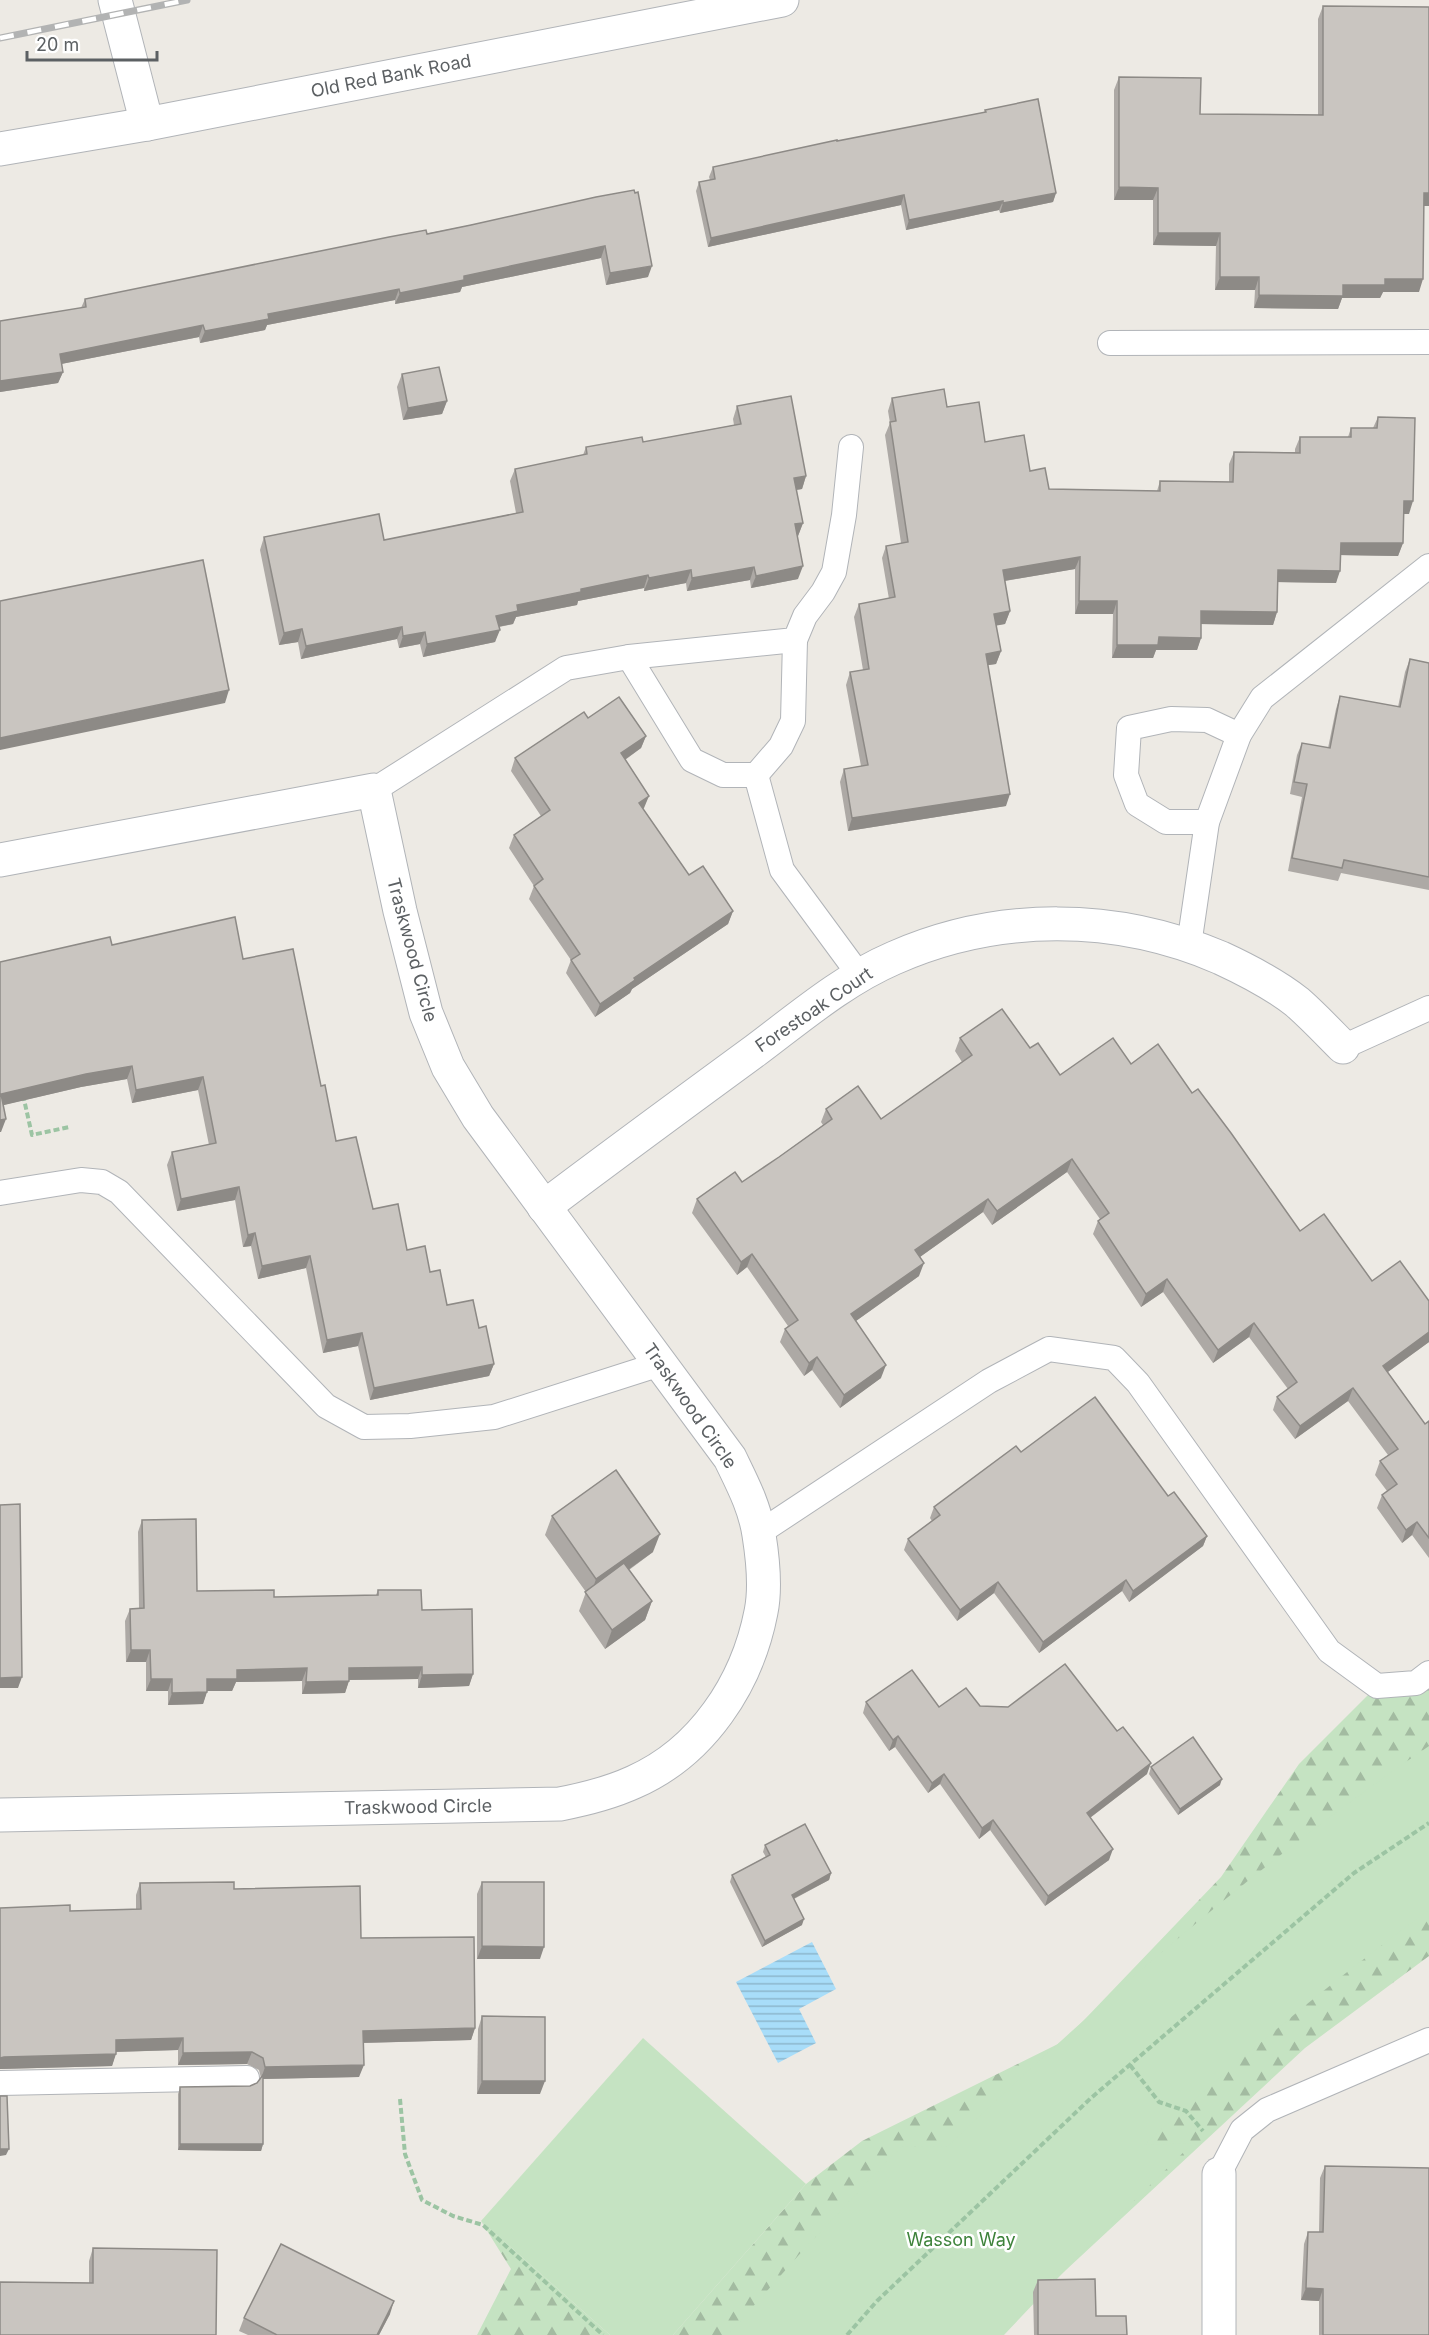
<svg xmlns="http://www.w3.org/2000/svg" width="1429" height="2335" font-family="Inter,sans-serif">
	<style>
		.forest { fill: url(#forest-firs) }
		.green { fill: #c5e3c2 }
		.water { fill: url(#water-rules) }
		.lines { fill: none; stroke-linecap: round; stroke-linejoin: round }
		.lane-casing { stroke: #b1b4b8; stroke-width: 26 }
		.street-casing { stroke: #b1b4b8; stroke-width: 35 }
		.path { stroke: #9cc4a3; stroke-width: 4; stroke-dasharray: 6 3; stroke-linecap: butt }
		.lane { stroke: #fff; stroke-width: 24 }
		.street { stroke: #fff; stroke-width: 33 }
		.rail-casing { stroke: #b2b3b3; stroke-width: 7 }
		.rail { stroke: #fff; stroke-width: 4.5; stroke-dasharray: 14; stroke-linecap: butt }
		.wall { fill: #ada9a5 }
		.shaded-wall { fill: #8d8a86 }
		.building { fill: #c9c5c0; stroke: #8d8a86; stroke-width: 1.5 }
		.labels { text-anchor: middle; stroke-width: 5; stroke-linejoin: round; paint-order: stroke }
		.street-label { font-size: 18px; fill: #5c6063; stroke: #fff }
		.park-label { font-size: 18px; fill: #3e833b; stroke: #fff }
	</style>
	<defs>
		<pattern id="forest-firs" width="22" height="20" patternUnits="userSpaceOnUse" patternTransform="scale(1.5)"><rect width="22" height="20" fill="#c5e3c2"/><path d="M5 1l3.5 6h-7zM16 11l3.5 6h-7z" fill="#a3bba1"/></pattern>
		<pattern id="water-rules" width="6" height="5" patternUnits="userSpaceOnUse" patternTransform="scale(1.5)"><rect width="6" height="5" fill="#a8ddf9"/><path d="M0 2.5h6" fill="none" stroke="#8cb7cd"/></pattern>
	</defs>
	<rect width="100%" height="100%" fill="#edeae4"/>
	<g class="forest">
		<polygon points="1429,1673 1429,1956 1305,2048 996,2335 673,2335 806,2184 862,2141 1064,2041 1221,1877 1299,1764 1377,1686"/>
		<polygon points="481,2221 610,2335 477,2335 511,2269"/>
	</g>
	<g class="green">
		<path d="M1429,1746V1910C1329,1983 1235,2062 1144,2145L1193,2143L1092,2242L1004,2335H728L805,2248L901,2147L948,2146C1099,2002 1257,1864 1429,1746Z"/>
		<polygon points="643,2038 806,2184 673,2335 610,2335 481,2221"/>
	</g>
	<polygon class="water" points="812,1942 836,1989 799,2009 816,2043 778,2063 736,1982"/>
	<g class="lines">
		<g class="lane-casing">
			<g id="lane">
				<polyline points="1110,343 1429,342"/>
				<polyline points="629,657 692,760 723,775 756,775 781,746 793,721 795,640"/>
				<polyline points="756,775 782,870 860,976"/>
				<polyline points="374,790 566,668 629,657 795,640 805,616 823,592 834,572 844,515 851,447"/>
				<polyline points="1207,822 1166,822 1137,804 1126,775 1129,728 1171,719 1207,720 1239,735"/>
				<polyline points="1189,945 1207,822 1239,735 1262,698 1429,566"/>
				<polyline points="1343,1047 1429,1008"/>
				<polyline points="0,1193 81,1180 102,1182 119,1192 326,1406 364,1427 410,1426 494,1417 660,1364"/>
				<polyline points="759,1533 989,1381 1049,1349 1114,1358 1138,1383 1329,1651 1377,1686 1416,1683 1429,1673"/>
				<polyline points="0,2083 247,2078"/>
				<polyline points="1219,2174 1242,2130 1267,2110 1429,2040"/>
			</g>
		</g>
		<g class="street-casing">
			<g id="street">
				<polyline points="115,0 147,124"/>
				<polyline points="0,149 147,124 782,0"/>
				<path d="M0,860L374,790L400,911L426,1013L448,1067L478,1117L730,1458C742,1483 755,1507 759,1535C763,1560 766,1588 761,1612C747,1684 702,1752 634,1782C610,1793 586,1799 560,1804L0,1815"/>
				<path d="M544,1207C614,1154 685,1102 756,1050C800,1017 843,980 894,958C998,912 1117,913 1221,958C1247,970 1274,984 1297,1002C1313,1016 1328,1032 1343,1047"/>
				<polyline points="1219,2335 1219,2174"/>
			</g>
		</g>
		<g class="path">
			<polyline points="23,1095 32,1135 69,1127"/>
			<polyline points="1130,2065 1159,2102 1186,2111 1203,2131"/>
			<polyline points="400,2099 405,2154 422,2200 453,2216 483,2225 603,2335"/>
			<polyline points="847,2335 877,2301 1091,2098 1354,1873 1429,1823"/>
		</g>
		<use href="#lane" class="lane"/>
		<use href="#street" class="street"/>
		<g class="rail-casing">
			<polyline id="rail" points="0,38 187,0"/>
		</g>
		<use href="#rail" class="rail"/>
	</g>
	<g class="wall">
		<polygon points="1323,6 1429,206 1424,206 1419,292 1383,292 1380,298 1342,298 1338,309 1254,308 1255,290 1215,290 1216,246 1153,245 1153,200 1114,200 1114,90 1119,77 1200,114 1318,115 1318,19"/>
		<polygon points="985,110 1056,193 1053,202 1000,213 999,210 906,230 901,205 708,247 696,191 699,182 710,180 709,177 713,167 837,141 984,113"/>
		<polygon points="596,197 648,277 606,285 601,258 462,287 460,292 395,304 395,300 267,325 265,330 200,343 199,337 61,364 63,372 58,383 0,392 0,321 81,308 85,299 471,225"/>
		<polygon points="402,374 447,401 442,414 403,420 397,387"/>
		<polygon points="892,398 947,407 985,442 1030,471 1049,489 1157,491 1160,481 1229,482 1229,464 1234,452 1295,452 1295,449 1300,437 1348,437 1351,428 1373,428 1378,417 1409,514 1403,514 1403,543 1398,556 1341,555 1336,583 1278,582 1277,612 1273,625 1201,624 1201,638 1197,650 1156,650 1153,658 1112,658 1113,614 1075,614 1075,569 1005,581 1010,611 1005,624 996,625 1001,651 996,664 988,665 1006,806 848,831 840,782 844,769 861,766 846,685 850,672 863,670 854,617 859,604 889,599 882,558 886,546 901,543 885,435 890,423 888,411"/>
		<polygon points="737,406 806,476 802,489 796,490 803,523 798,536 797,536 798,579 751,588 750,580 687,591 686,583 644,591 644,588 578,601 577,605 516,617 513,624 499,627 495,642 423,657 420,644 399,648 397,639 301,659 298,642 279,645 260,550 264,537 384,540 516,513 510,481 515,469 583,455 586,447 643,442 734,425 733,419"/>
		<polygon points="1410,659 1429,663 1429,890 1341,873 1338,881 1288,871 1302,797 1290,794 1297,755 1302,743 1328,748 1336,709 1340,696 1398,707 1405,672"/>
		<polygon points="588,718 646,736 641,748 625,760 644,808 643,809 689,875 733,911 728,924 632,989 630,993 595,1017 566,973 571,960 529,899 534,886 509,848 514,835 541,816 511,771 515,758"/>
		<polygon points="112,945 243,959 321,1086 336,1141 373,1209 407,1250 430,1272 447,1305 479,1328 494,1364 489,1376 370,1400 358,1346 323,1353 306,1268 258,1279 251,1246 243,1247 235,1200 177,1211 167,1165 172,1152 209,1145 198,1090 132,1103 127,1079 81,1087 3,1105 1,1132 0,1132 0,962"/>
		<polygon points="960,1038 1030,1048 1060,1075 1131,1064 1192,1093 1300,1231 1372,1281 1429,1301 1429,1342 1388,1372 1425,1424 1429,1421 1429,1558 1412,1535 1402,1543 1377,1508 1382,1495 1387,1491 1375,1475 1380,1461 1388,1455 1348,1401 1295,1439 1273,1410 1277,1397 1288,1389 1249,1337 1213,1363 1163,1292 1141,1307 1093,1234 1098,1221 1100,1219 1067,1172 992,1225 983,1212 920,1257 919,1276 856,1321 881,1378 874,1383 840,1408 812,1370 804,1376 780,1342 785,1329 788,1326 747,1267 737,1275 692,1213 697,1199 742,1182 779,1157 823,1125 821,1122 826,1109 881,1119 962,1062 955,1051"/>
		<polygon points="1021,1452 1168,1496 1207,1536 1203,1546 1129,1602 1122,1591 1039,1653 994,1593 957,1621 904,1550 908,1539 932,1521 930,1518 934,1507"/>
		<polygon points="552,1516 653,1552 629,1570 652,1601 645,1620 605,1649 579,1611 586,1592 545,1535"/>
		<polygon points="142,1520 197,1591 274,1597 376,1595 378,1590 422,1610 473,1674 469,1686 418,1688 418,1679 349,1680 345,1693 302,1694 302,1681 236,1682 232,1691 207,1691 203,1704 168,1705 168,1691 146,1691 146,1662 126,1662 125,1621 130,1609 139,1608 138,1532"/>
		<polygon points="866,1702 939,1707 980,1706 1147,1774 1090,1818 1109,1860 1045,1906 990,1830 979,1839 940,1784 928,1793 895,1747 889,1751 863,1713"/>
		<polygon points="1151,1767 1220,1785 1178,1815 1149,1774"/>
		<polygon points="765,1845 831,1873 829,1880 794,1899 802,1925 762,1947 730,1882 732,1875 766,1857 763,1852"/>
		<polygon points="482,1882 540,1959 477,1959 477,1894"/>
		<polygon points="140,1883 234,1889 361,1938 475,2028 471,2040 363,2043 359,2077 263,2079 263,2144 261,2151 178,2150 178,2094 180,2087 250,2086 257,2083 261,2078 259,2070 247,2064 178,2065 178,2050 116,2052 112,2066 0,2069 0,1908 70,1911 136,1909 136,1895"/>
		<polygon points="482,2016 540,2094 477,2094 478,2029"/>
		<polygon points="1325,2166 1429,2335 1319,2335 1319,2301 1301,2300 1304,2244 1308,2232 1319,2232 1320,2178"/>
		<polygon points="93,2248 216,2335 89,2283 89,2261"/>
		<polygon points="1038,2280 1096,2316 1127,2335 1034,2335 1033,2292"/>
		<polygon points="390,2314 379,2335 248,2335 239,2331 244,2318"/>
	</g>
	<g class="shaded-wall">
		<polygon points="1119,187 1158,188 1153,200 1114,200"/>
		<polygon points="1056,193 1053,202 1000,213 1003,203"/>
		<polygon points="1424,193 1429,193 1429,206 1419,206"/>
		<polygon points="904,195 901,205 708,247 711,238"/>
		<polygon points="1003,201 999,210 906,230 909,220"/>
		<polygon points="1158,233 1220,233 1216,246 1153,245"/>
		<polygon points="605,246 601,258 462,287 460,292 395,304 400,293 464,276"/>
		<polygon points="652,266 648,277 606,285 610,273"/>
		<polygon points="1220,277 1259,277 1255,290 1215,290"/>
		<polygon points="1385,279 1423,279 1419,292 1383,292 1380,298 1342,298 1338,309 1254,308 1259,295"/>
		<polygon points="399,289 395,300 267,325 265,330 200,343 205,331 268,314"/>
		<polygon points="203,325 199,337 56,365 60,354"/>
		<polygon points="63,372 58,383 0,392 0,381"/>
		<polygon points="447,401 442,414 403,420 408,408"/>
		<polygon points="806,476 802,489 789,491 794,478"/>
		<polygon points="1404,501 1413,501 1409,514 1399,514"/>
		<polygon points="803,523 798,536 790,537 795,524"/>
		<polygon points="1341,543 1403,543 1398,556 1336,555"/>
		<polygon points="1080,557 1075,569 998,582 1003,570"/>
		<polygon points="803,566 798,579 751,588 756,576"/>
		<polygon points="754,567 750,580 687,591 692,578"/>
		<polygon points="691,570 686,583 644,591 649,578"/>
		<polygon points="1278,570 1340,571 1336,583 1273,582"/>
		<polygon points="648,575 644,588 578,601 577,605 516,617 513,624 492,628 496,616 517,605 581,589"/>
		<polygon points="1079,601 1117,601 1113,614 1075,614"/>
		<polygon points="1010,611 1005,624 989,627 994,614"/>
		<polygon points="1201,611 1277,612 1273,625 1197,624"/>
		<polygon points="402,627 397,639 301,659 306,646"/>
		<polygon points="302,629 298,642 279,645 284,633"/>
		<polygon points="500,630 495,642 423,657 427,644"/>
		<polygon points="425,632 420,644 399,648 403,636"/>
		<polygon points="1159,637 1201,638 1197,650 1156,650 1153,658 1112,658 1117,645"/>
		<polygon points="1001,651 996,664 982,666 986,654"/>
		<polygon points="229,690 225,703 0,750 0,738"/>
		<polygon points="646,736 641,748 616,766 621,753"/>
		<polygon points="1010,794 1006,806 848,831 852,818"/>
		<polygon points="649,796 644,808 634,815 639,803"/>
		<polygon points="733,911 728,924 632,989 630,993 595,1017 600,1004 634,978"/>
		<polygon points="132,1066 127,1079 81,1087 0,1106 1,1094 86,1074"/>
		<polygon points="203,1077 198,1090 132,1103 136,1090"/>
		<polygon points="6,1119 1,1132 0,1132 0,1120"/>
		<polygon points="1072,1159 1067,1172 992,1225 997,1211"/>
		<polygon points="239,1187 235,1200 177,1211 181,1199"/>
		<polygon points="988,1199 983,1212 910,1264 915,1250"/>
		<polygon points="255,1233 251,1246 243,1247 248,1235"/>
		<polygon points="752,1254 747,1267 737,1275 741,1262"/>
		<polygon points="310,1256 306,1268 258,1279 262,1266"/>
		<polygon points="924,1263 919,1276 846,1328 851,1314"/>
		<polygon points="1167,1279 1163,1292 1141,1307 1146,1294"/>
		<polygon points="1254,1323 1249,1337 1213,1363 1218,1350"/>
		<polygon points="1429,1332 1429,1342 1378,1379 1383,1366"/>
		<polygon points="362,1333 358,1346 323,1353 327,1340"/>
		<polygon points="817,1357 812,1370 804,1376 809,1363"/>
		<polygon points="494,1364 489,1376 370,1400 374,1388"/>
		<polygon points="886,1365 881,1378 840,1408 844,1395"/>
		<polygon points="1353,1388 1348,1401 1295,1439 1300,1426"/>
		<polygon points="1417,1522 1412,1535 1402,1543 1406,1530"/>
		<polygon points="660,1534 653,1552 590,1597 596,1579"/>
		<polygon points="1207,1536 1203,1546 1129,1602 1133,1591"/>
		<polygon points="1126,1580 1122,1591 1039,1653 1043,1642"/>
		<polygon points="998,1582 994,1593 957,1621 960,1610"/>
		<polygon points="652,1601 645,1620 605,1649 612,1630"/>
		<polygon points="131,1650 150,1650 146,1662 126,1662"/>
		<polygon points="422,1667 418,1679 344,1680 349,1668"/>
		<polygon points="307,1668 302,1681 236,1682 232,1691 203,1691 207,1679 237,1670"/>
		<polygon points="473,1674 469,1686 418,1688 422,1675"/>
		<polygon points="22,1677 18,1688 0,1688 0,1678"/>
		<polygon points="151,1679 172,1679 168,1691 146,1691"/>
		<polygon points="349,1681 345,1693 302,1694 306,1682"/>
		<polygon points="207,1692 203,1704 168,1705 172,1693"/>
		<polygon points="898,1736 895,1747 889,1751 893,1740"/>
		<polygon points="1151,1763 1147,1774 1083,1823 1087,1813"/>
		<polygon points="944,1774 940,1784 928,1793 932,1783"/>
		<polygon points="1222,1779 1220,1785 1178,1815 1180,1809"/>
		<polygon points="993,1820 990,1830 979,1839 982,1828"/>
		<polygon points="1113,1849 1109,1860 1045,1906 1048,1896"/>
		<polygon points="831,1873 829,1880 789,1901 792,1895"/>
		<polygon points="804,1919 802,1925 762,1947 765,1941"/>
		<polygon points="482,1946 544,1947 540,1959 477,1959"/>
		<polygon points="475,2028 471,2040 358,2043 363,2031"/>
		<polygon points="183,2038 178,2050 111,2052 116,2040"/>
		<polygon points="252,2052 247,2064 178,2065 183,2053"/>
		<polygon points="116,2054 112,2066 0,2069 0,2058 4,2057"/>
		<polygon points="364,2065 359,2077 261,2079 265,2067"/>
		<polygon points="482,2081 545,2081 540,2094 477,2094"/>
		<polygon points="180,2144 263,2144 261,2151 178,2150"/>
		<polygon points="0,2149 9,2149 6,2155 0,2156"/>
		<polygon points="1306,2288 1323,2289 1319,2301 1301,2300"/>
		<polygon points="394,2301 390,2314 379,2335 377,2335"/>
	</g>
	<g class="building">
		<polygon points="1323,6 1429,7 1429,193 1424,193 1423,279 1385,279 1385,285 1343,285 1343,296 1259,295 1259,277 1220,277 1220,233 1158,233 1158,188 1119,187 1119,77 1201,78 1200,114 1323,115"/>
		<polygon points="1038,99 1056,193 1003,203 1003,201 909,220 904,195 711,238 699,182 715,179 713,167 837,140 837,141 986,112 985,110"/>
		<polygon points="634,190 635,193 638,192 652,266 610,273 605,246 464,276 464,280 400,293 399,289 268,314 269,319 205,331 203,325 60,354 63,372 0,381 0,321 86,307 85,299 389,237 426,230 427,234 471,225 596,197"/>
		<polygon points="439,367 447,401 408,408 402,374"/>
		<polygon points="944,389 947,407 979,402 985,442 1024,435 1030,471 1045,468 1049,489 1160,491 1160,481 1233,482 1234,452 1300,453 1300,437 1351,437 1351,428 1377,428 1378,417 1415,418 1413,501 1404,501 1403,543 1341,543 1340,571 1278,570 1277,612 1201,611 1201,638 1159,637 1158,645 1117,645 1117,601 1079,601 1080,557 1003,570 1010,611 994,614 1001,651 986,654 1010,794 852,818 844,769 868,765 850,672 869,669 859,604 895,597 886,546 908,542 890,422 896,421 892,398"/>
		<polygon points="791,396 806,476 794,478 803,523 795,524 803,566 756,576 754,567 692,578 691,570 649,578 648,575 581,589 581,592 517,605 518,611 496,616 500,630 427,644 425,632 403,636 402,627 306,646 302,629 284,633 264,537 379,514 384,540 523,512 515,469 587,454 586,447 642,437 643,442 741,424 737,406"/>
		<polygon points="203,560 229,690 0,738 0,601"/>
		<polygon points="1410,659 1429,663 1429,877 1344,860 1342,868 1292,858 1307,784 1294,782 1302,743 1330,748 1340,696 1400,707"/>
		<polygon points="619,697 646,736 621,753 649,796 639,803 689,875 703,866 733,911 634,978 635,980 600,1004 571,960 580,954 534,886 543,879 514,835 550,810 515,758 584,712 588,718"/>
		<polygon points="235,917 243,959 293,949 321,1086 325,1085 336,1141 356,1137 373,1209 398,1204 407,1250 425,1246 430,1272 440,1270 447,1305 473,1300 479,1328 486,1326 494,1364 374,1388 362,1333 327,1340 310,1256 262,1266 255,1233 248,1235 239,1187 181,1199 172,1152 216,1143 203,1077 136,1090 132,1066 86,1074 1,1094 6,1119 0,1120 0,962 110,937 112,945"/>
		<polygon points="1002,1009 1030,1048 1038,1043 1060,1075 1113,1038 1131,1064 1158,1044 1192,1093 1198,1089 1231,1133 1300,1231 1324,1214 1372,1281 1400,1261 1429,1301 1429,1332 1383,1366 1425,1424 1429,1421 1429,1538 1417,1522 1406,1530 1382,1495 1397,1484 1380,1461 1398,1449 1353,1388 1300,1426 1277,1397 1297,1382 1254,1323 1218,1350 1167,1279 1146,1294 1098,1221 1109,1213 1072,1159 997,1211 988,1199 915,1250 924,1263 851,1314 886,1365 844,1395 817,1357 809,1363 785,1329 798,1320 752,1254 741,1262 697,1199 735,1172 742,1182 779,1157 832,1119 826,1109 858,1086 881,1119 972,1055 960,1038"/>
		<polygon points="1095,1397 1168,1496 1174,1492 1207,1536 1133,1591 1126,1580 1043,1642 998,1582 960,1610 908,1539 940,1515 934,1507 1016,1446 1021,1452"/>
		<polygon points="616,1470 660,1534 596,1579 552,1516"/>
		<polygon points="20,1504 22,1677 0,1678 0,1505"/>
		<polygon points="196,1519 197,1591 274,1590 274,1597 378,1595 378,1590 421,1590 422,1610 472,1609 473,1674 422,1675 422,1667 349,1668 349,1681 306,1682 307,1668 237,1670 237,1679 207,1679 207,1692 172,1693 172,1679 151,1679 150,1650 131,1650 130,1609 144,1608 142,1520"/>
		<polygon points="624,1563 652,1601 612,1630 585,1592"/>
		<polygon points="1065,1664 1117,1731 1123,1727 1151,1763 1087,1813 1113,1849 1048,1896 993,1820 982,1828 944,1774 932,1783 898,1736 893,1740 866,1702 912,1670 939,1707 966,1688 980,1706 1008,1707"/>
		<polygon points="1193,1737 1222,1779 1180,1809 1151,1767"/>
		<polygon points="805,1824 831,1873 792,1895 804,1919 765,1941 732,1875 770,1855 765,1845"/>
		<polygon points="234,1882 234,1889 360,1886 361,1938 474,1937 475,2028 363,2031 364,2065 265,2067 263,2058 252,2052 183,2053 183,2038 116,2040 116,2054 4,2057 0,2058 0,1908 70,1905 70,1911 141,1909 140,1883"/>
		<polygon points="482,1882 544,1882 544,1947 482,1946"/>
		<polygon points="482,2016 545,2017 545,2081 482,2081"/>
		<polygon points="263,2075 263,2144 180,2144 180,2087 250,2086 257,2083"/>
		<polygon points="0,2096 7,2096 9,2149 0,2149"/>
		<polygon points="1325,2166 1429,2168 1429,2335 1323,2335 1323,2289 1306,2288 1308,2232 1323,2232"/>
		<polygon points="281,2244 394,2301 377,2335 277,2335 244,2318"/>
		<polygon points="93,2248 217,2250 216,2335 0,2335 0,2282 93,2283"/>
		<polygon points="1095,2279 1096,2316 1126,2316 1127,2335 1038,2335 1038,2280"/>
	</g>
	<g class="labels">
		<g class="street-label">
			<text transform="translate(391 76) rotate(-11)" y="6">Old Red Bank Road</text>
			<text transform="translate(412 950) rotate(75)" y="6">Traskwood Circle</text>
			<text transform="translate(814 1010) rotate(-34)" y="6">Forestoak Court</text>
			<text transform="translate(690 1406) rotate(55)" y="6">Traskwood Circle</text>
			<text transform="translate(418 1807) rotate(-1)" y="6">Traskwood Circle</text>
		</g>
		<g class="park-label">
			<text x="961" y="2246">Wasson Way</text>
		</g>
	</g>
	<path d="M27 51v9h130v-9" fill="none" stroke="#5c6063" stroke-width="3"/>
	<text x="36" y="51" font-size="18" fill="#5c6063" stroke="#ffffff" stroke-width="4.5" paint-order="stroke">20 m</text>
</svg>
